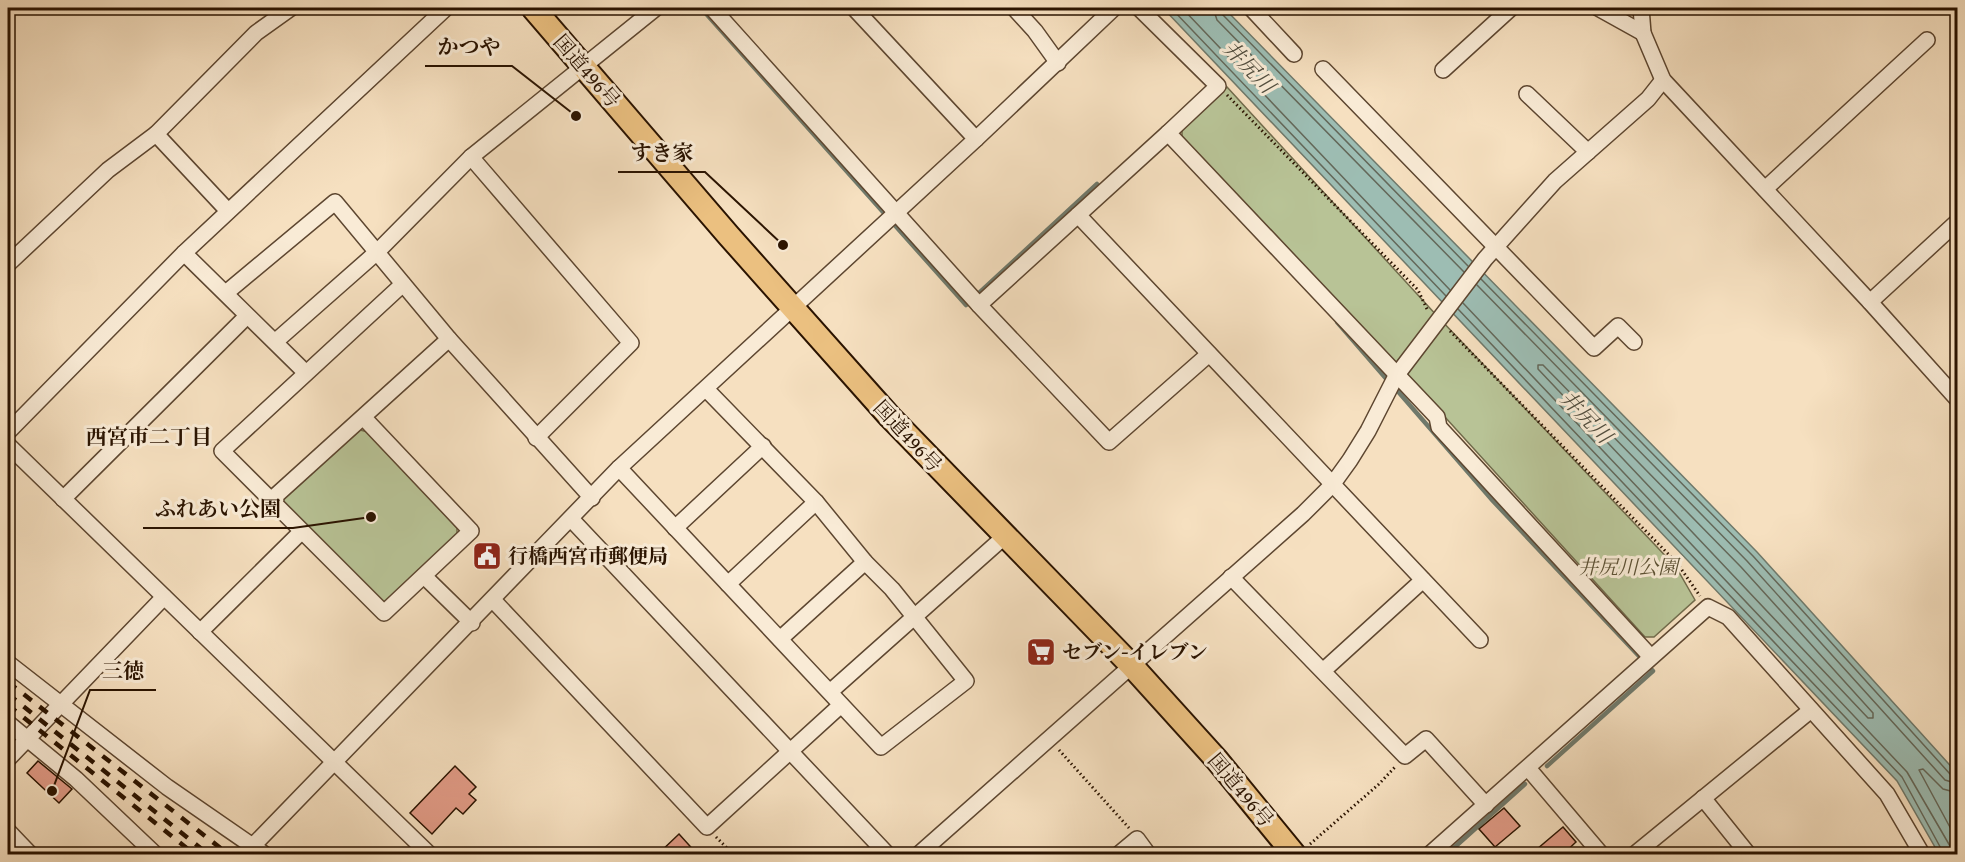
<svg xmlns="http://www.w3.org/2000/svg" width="1965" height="862" font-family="'Gentium Book Plus','Noto Serif JP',serif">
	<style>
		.green { fill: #b8c396; stroke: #716b4b; stroke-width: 1.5 }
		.water { fill: #9dbdb3; stroke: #6f796b; stroke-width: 1.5 }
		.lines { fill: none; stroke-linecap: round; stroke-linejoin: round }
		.shore { stroke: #64685a; stroke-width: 1.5 }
		.stream { stroke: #6f796b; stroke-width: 4.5 }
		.building { fill: #e39c88; stroke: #2a1300; stroke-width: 1.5 }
		.minor-casing { stroke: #5d4630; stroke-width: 18 }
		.highway-casing { stroke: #2a1300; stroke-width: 26 }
		.path { stroke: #2a1300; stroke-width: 3; stroke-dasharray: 1.5 3; stroke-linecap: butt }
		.minor { stroke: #f9ebd6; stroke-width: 15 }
		.highway { stroke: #ebc080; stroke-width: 22 }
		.rail { stroke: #2a1300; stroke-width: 4.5; stroke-dasharray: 10 10; stroke-linecap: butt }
		.labels { text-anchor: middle; stroke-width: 6; stroke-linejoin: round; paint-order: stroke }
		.street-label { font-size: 20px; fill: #2a1300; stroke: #f9ebd6 }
		.poi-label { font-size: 20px; font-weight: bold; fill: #2a1300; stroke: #f9ebd6; text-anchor: start }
		.park-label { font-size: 20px; font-style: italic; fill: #5c5134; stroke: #f9ebd6 }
		.water-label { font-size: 21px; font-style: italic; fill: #524e3f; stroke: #f9ebd6 }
		.neighbourhood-label { font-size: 21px; font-weight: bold; fill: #2a1300; stroke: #f9ebd6 }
		.leader { fill: none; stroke: #2a1300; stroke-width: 2 }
		.callout-dot { fill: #2a1300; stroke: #f9ebd6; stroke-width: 2 }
		.callout-label { font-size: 21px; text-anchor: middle; font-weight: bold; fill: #2a1300; stroke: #f9ebd6; stroke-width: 6; stroke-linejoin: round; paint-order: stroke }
	</style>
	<rect width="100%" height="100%" fill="#f6e0c0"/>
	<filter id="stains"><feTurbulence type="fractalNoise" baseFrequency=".00333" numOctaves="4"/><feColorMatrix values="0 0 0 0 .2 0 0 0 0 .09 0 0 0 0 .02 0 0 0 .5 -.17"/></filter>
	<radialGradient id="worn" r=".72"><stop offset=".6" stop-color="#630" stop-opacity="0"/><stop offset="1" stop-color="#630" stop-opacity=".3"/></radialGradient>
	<g class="green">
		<polygon points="1227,87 1439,318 1676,567 1695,600 1654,637 1645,637 1384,350 1182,138 1182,129"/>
		<polygon points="360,430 368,432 457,528 457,535 384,605 284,505 284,498"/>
	</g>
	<polygon class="water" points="1163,8 1224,8 1757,552 1957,773 1957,854 1939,854 1897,781"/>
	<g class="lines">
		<g class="shore">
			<polyline points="1171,8 1446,296"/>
			<polyline points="1182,8 1450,290"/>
			<polyline points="1213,8 1217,20 1464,272"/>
			<polyline points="1220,8 1222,14 1468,266"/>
			<polyline points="1481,279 1753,556 1950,774 1958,777"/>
			<polyline points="1477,285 1747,561 1945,780 1958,784"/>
			<polyline points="1463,303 1907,772 1950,846 1951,854"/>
			<polyline points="1458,309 1902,777 1944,854"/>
			<polygon points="1538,365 1543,365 1741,567 1873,713 1873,718 1868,718 1538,369"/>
			<polyline points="1958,793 1943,789 1923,769 1919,770 1958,842"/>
		</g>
		<g class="stream">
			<polyline points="701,8 966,305 1097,184"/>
			<polyline points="1337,322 1389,382"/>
			<polyline points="1395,388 1493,501 1653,671 1547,766"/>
			<polyline points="1447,854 1525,784"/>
		</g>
	</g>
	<g class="building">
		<polygon points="38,761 72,789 59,803 27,773"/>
		<polygon points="455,766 476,787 469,794 476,800 463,814 456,808 432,834 410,813"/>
		<polygon points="1504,808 1520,826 1495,847 1479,829"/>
		<polygon points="1563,827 1576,842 1562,855 1530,855"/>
		<polygon points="679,834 698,855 657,855"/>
	</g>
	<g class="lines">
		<g class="minor-casing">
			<g id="minor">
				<polyline points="712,8 979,305 1109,442 1209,354"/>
				<polyline points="854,8 976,139"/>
				<polyline points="1014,8 1035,31 1058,63"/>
				<polyline points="1139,8 1218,86 1168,133 1437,417 1439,427 1651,657"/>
				<polyline points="1251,8 1294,54"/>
				<polyline points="1598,8 1643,33"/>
				<polyline points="1641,8 1643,33 1663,80 1870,302 1958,400"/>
				<polyline points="1323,69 1594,348 1618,326 1634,342"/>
				<polyline points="1443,70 1511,8"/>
				<polyline points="1527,94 1588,152"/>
				<polyline points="156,134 256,33 291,8"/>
				<polyline points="471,157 631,343 536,438"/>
				<polyline points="1765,189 1927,40"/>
				<polyline points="1078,215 1480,640"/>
				<polyline points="184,253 305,372"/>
				<polyline points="8,264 108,170 156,134 228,211"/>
				<polyline points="227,292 335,202 449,339 592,498"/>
				<polyline points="1870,302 1958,221"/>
				<polyline points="979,305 1168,133"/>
				<polyline points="276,341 377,252 471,157 656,8"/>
				<polyline points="364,418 471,531 384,613 222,451 403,284"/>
				<polyline points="8,432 184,253 446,8"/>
				<polyline points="8,445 429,854"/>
				<polyline points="619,468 881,747 966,681 892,589 865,562 816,502 706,389"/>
				<polyline points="63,499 247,316"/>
				<polyline points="271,500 449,339"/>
				<polyline points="572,520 887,854"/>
				<polyline points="675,528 763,446"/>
				<polyline points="424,576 472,623"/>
				<polyline points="1231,577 1405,756 1426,739 1486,805"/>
				<polyline points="728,584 816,502"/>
				<polyline points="493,600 707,827 841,705"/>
				<polyline points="200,632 301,532"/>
				<polyline points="780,639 865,562"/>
				<polyline points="8,663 167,787 264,854"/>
				<polyline points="1324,670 1423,580"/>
				<polyline points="831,691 1004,537"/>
				<polyline points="8,723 76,779 155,854"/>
				<polyline points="8,759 164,597"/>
				<polyline points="1528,768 1601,854"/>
				<polyline points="1703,798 1748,854"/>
				<polyline points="8,831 30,854"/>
				<polyline points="245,854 619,468 976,139 1114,8"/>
				<polyline points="919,854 1303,514 1332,485 1350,460 1368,431 1396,376 1485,259 1555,181 1648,99 1663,80"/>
				<polyline points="1119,854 1137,839 1148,854"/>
				<polyline points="1430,854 1708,607 1728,617 1887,794 1922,854"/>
				<polyline points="1635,854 1811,710"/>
			</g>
		</g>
		<g class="highway-casing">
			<polyline id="highway" points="533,8 729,236 890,417 1132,666 1217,760 1294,854"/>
		</g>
		<g class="path">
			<polyline points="1227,95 1418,290 1427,309"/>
			<polyline points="1450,331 1677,563 1700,596"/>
			<polyline points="1059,750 1129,828"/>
			<polyline points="716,837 733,854"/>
			<polyline points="1310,844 1378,785 1396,766"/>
		</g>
		<use href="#minor" class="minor"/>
		<use href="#highway" class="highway"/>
		<g class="rail">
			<polyline points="8,682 228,854"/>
			<polyline points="8,694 208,854"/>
			<polyline points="8,705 194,854"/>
		</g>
	</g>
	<defs>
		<g id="civic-square" transform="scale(1.5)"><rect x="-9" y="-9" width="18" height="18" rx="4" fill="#8f2418" stroke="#f9ebd6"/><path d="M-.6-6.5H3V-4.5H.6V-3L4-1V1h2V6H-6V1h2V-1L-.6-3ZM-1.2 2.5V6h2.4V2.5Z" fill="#fff"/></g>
		<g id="supermarket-square" transform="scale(1.5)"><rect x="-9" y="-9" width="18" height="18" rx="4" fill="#8f2418" stroke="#f9ebd6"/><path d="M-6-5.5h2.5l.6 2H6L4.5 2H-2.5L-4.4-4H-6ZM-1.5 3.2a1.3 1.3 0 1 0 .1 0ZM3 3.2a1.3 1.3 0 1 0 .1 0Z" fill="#fff"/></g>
	</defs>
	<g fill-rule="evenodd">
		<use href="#civic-square" x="487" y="556"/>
		<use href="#supermarket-square" x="1041" y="652"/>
	</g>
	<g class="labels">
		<g class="street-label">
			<text transform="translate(587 71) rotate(49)" y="7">国道496号</text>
			<text transform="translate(908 436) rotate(47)" y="7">国道496号</text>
			<text transform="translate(1241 790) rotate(50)" y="7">国道496号</text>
		</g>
		<g class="poi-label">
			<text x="508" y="563">行橋西宮市郵便局</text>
			<text x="1062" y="659">セブン-イレブン</text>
		</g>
		<g class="park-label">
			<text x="1628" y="574">井尻川公園</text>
		</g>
		<g class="water-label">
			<text transform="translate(1249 67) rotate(46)" y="7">井尻川</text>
			<text transform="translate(1586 417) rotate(46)" y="7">井尻川</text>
		</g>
		<g class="neighbourhood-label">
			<text x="149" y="444">西宮市二丁目</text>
		</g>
	</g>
	<path class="leader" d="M576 116L512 66H425M783 245L705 172H618M371 517L293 528H143M52 791L90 690H156"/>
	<g class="callout-dot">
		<circle cx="576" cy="116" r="6"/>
		<circle cx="783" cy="245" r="6"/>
		<circle cx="371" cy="517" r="6"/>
		<circle cx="52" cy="791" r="6"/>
	</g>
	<g class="callout-label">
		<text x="469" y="54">かつや</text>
		<text x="662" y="160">すき家</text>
		<text x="218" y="516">ふれあい公園</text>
		<text x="123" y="678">三徳</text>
	</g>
	<rect width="1965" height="862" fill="none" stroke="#f6e0c0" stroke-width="30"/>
	<rect x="9" y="9" width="1947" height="844" fill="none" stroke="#2a1300" stroke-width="3"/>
	<rect x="15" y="15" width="1935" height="832" fill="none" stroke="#2a1300" stroke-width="1.5"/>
	<rect width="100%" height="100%" filter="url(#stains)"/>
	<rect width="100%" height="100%" fill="url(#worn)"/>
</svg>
